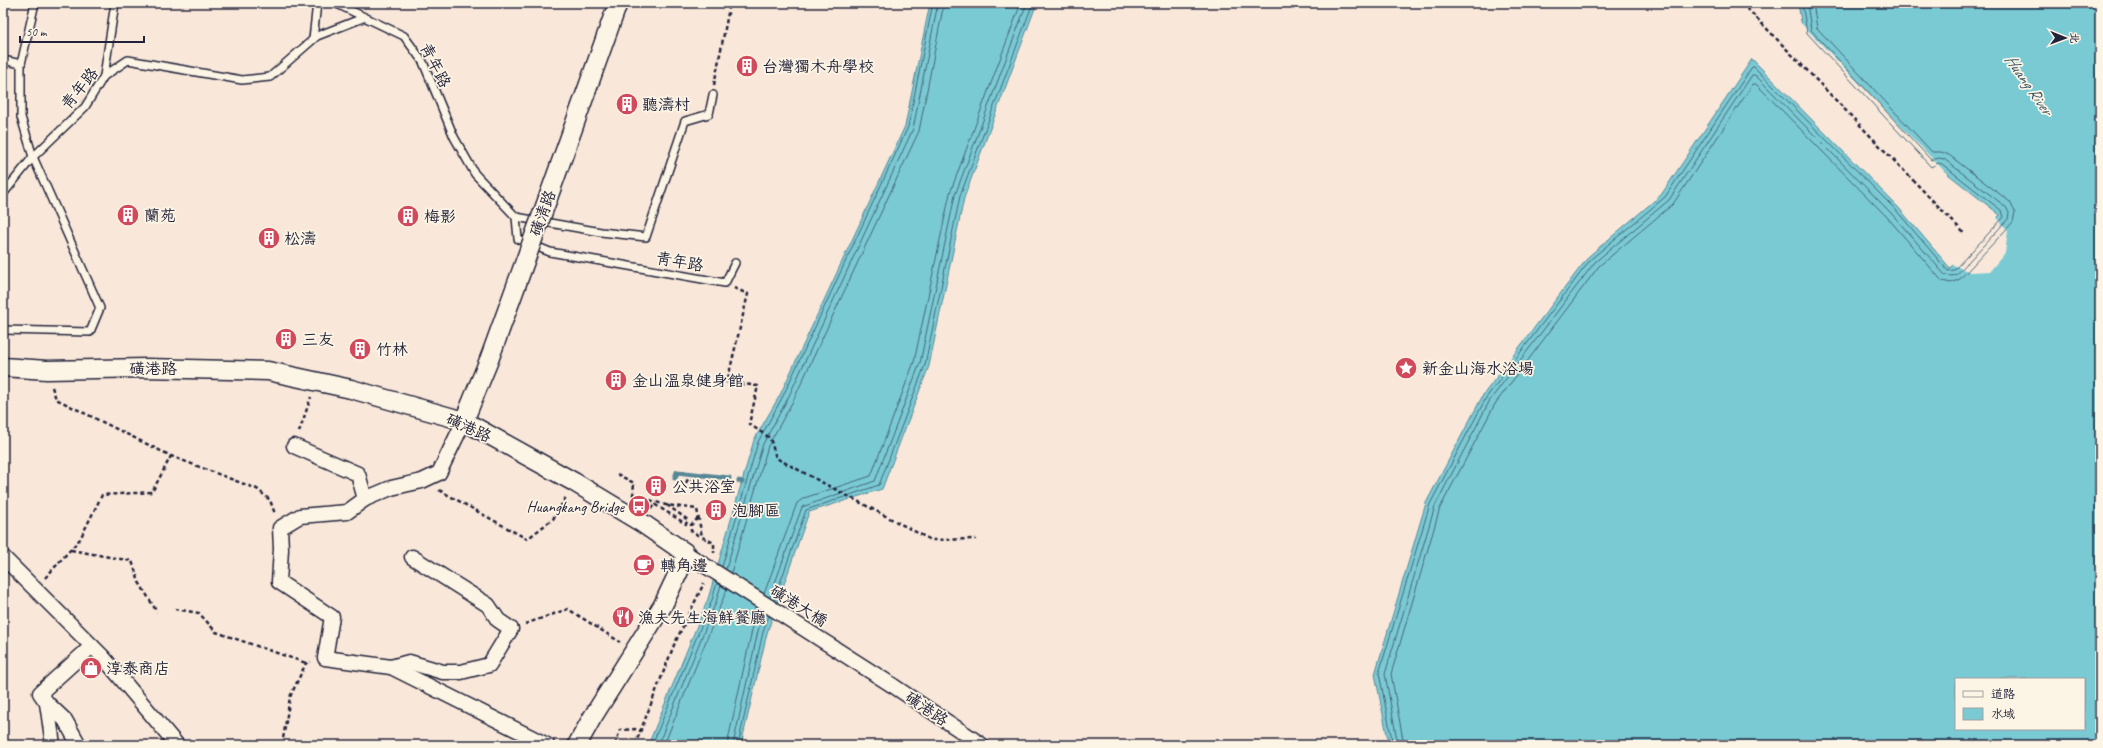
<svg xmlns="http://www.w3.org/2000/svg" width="2103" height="748" viewBox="0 0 2103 748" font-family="Caveat,'LXGW WenKai TC',sans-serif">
<rect width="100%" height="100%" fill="#f9e8da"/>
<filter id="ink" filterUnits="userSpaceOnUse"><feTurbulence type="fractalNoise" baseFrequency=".025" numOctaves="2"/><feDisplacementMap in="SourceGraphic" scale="8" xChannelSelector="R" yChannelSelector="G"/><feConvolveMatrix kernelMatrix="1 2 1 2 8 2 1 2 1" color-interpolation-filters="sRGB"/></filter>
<g filter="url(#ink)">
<g fill="#7acad4" stroke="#578797" fill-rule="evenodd">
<polygon points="930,3 1037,3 964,198 929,366 882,489 809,512 767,633 741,745 648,745 708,599 754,440 780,395 905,126"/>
<path d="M 1798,3 L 2100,3 L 2100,745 L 1389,745 L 1375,674 L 1426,503 L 1483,395 L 1589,256 L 1661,195 L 1752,59 L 1898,207 L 1950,268 L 2000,215 L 1939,167 L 1803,34 ZM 1956,679 L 2084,679 L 2084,729 L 1956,729 Z"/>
</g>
<g fill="#f9e8da">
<polygon points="1798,20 1955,182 1939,169 1933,175 1931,175 1801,36"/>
<polygon points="1996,216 2008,231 2005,253 1990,271 1970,272 1951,264"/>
</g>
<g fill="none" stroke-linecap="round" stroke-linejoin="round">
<g stroke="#456578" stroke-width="1">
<polyline points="722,567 758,442 783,396 908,127 933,3"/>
<polyline points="726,569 763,444 788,398 913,129 938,3"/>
<polyline points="731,573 768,446 793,401 919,131 944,3"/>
<polyline points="764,594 797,503 804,498 871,476 914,362 950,193 1021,3"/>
<polyline points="770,597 802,507 875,481 920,363 955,195 1027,3"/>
<polyline points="774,600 806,510 879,485 925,365 960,196 1033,3"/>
<polyline points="652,745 712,600 717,583"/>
<polyline points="658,745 716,602 721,585"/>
<polyline points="664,745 727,589"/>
<polyline points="727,745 752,630 759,610"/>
<polyline points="733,745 758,631 764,613"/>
<polyline points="738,745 763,632 769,616"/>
<polyline points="1393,745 1379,673 1430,504 1486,398 1591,259 1665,197 1752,67 1754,67 1895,209 1948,271 1954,270 2004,217 2002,211 1942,164 1938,163 1931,167 1807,33 1802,3"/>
<polyline points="1398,745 1385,674 1435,506 1490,400 1595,262 1669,200 1752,75 1755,75 1891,213 1945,275 1952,276 1957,274 2008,219 2009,213 2006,207 1944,159 1939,158 1931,160 1811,30 1807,3"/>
<polyline points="1404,745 1391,674 1440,508 1495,404 1599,266 1673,204 1753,84 1756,84 1887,217 1942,281 1951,283 1960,279 2013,222 2015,212 2010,202 1949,155 1941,152 1932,152 1817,28 1813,3"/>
</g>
<g stroke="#578797" stroke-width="5">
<polyline points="675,478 677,472 729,478"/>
<polyline points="739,481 742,482"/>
</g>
<g stroke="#22223b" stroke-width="10">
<g id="service">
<polyline points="335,3 404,36 423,62 454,137 475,174 516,217 518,239 550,252 725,283 735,263"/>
<polyline points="313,39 317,3"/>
<polyline points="3,60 21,64"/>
<polyline points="104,76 115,3"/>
<polyline points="3,194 33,157 85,107 104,76 128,60 242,80 270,77 317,36 363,18"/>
<polyline points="516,217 601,232 646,237 685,121 709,114 713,95"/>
<polyline points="3,330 90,332 100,308 33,157 21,117 21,64 35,3"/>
</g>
</g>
<g stroke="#22223b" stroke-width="17">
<g id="minor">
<polyline points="464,421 439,473 422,481 391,488 365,499 347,512 300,516 280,528 281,549 279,582 332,617 325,658 391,667 547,745"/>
<polyline points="294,446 358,474 365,499"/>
<polyline points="3,557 103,657 177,745"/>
<polyline points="391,667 409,662 443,672 461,672 489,665 511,629 498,620 488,605 412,557"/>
<polyline points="892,685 982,745"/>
<polyline points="47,703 65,720 79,745"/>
<polyline points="53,745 47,703 40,693 92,646"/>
</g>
</g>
<g stroke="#22223b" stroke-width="21">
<g id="tertiary">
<polyline points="548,198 618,3"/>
<polyline points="3,367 47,370 146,368 268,371 351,389 464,421 574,482 642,523 687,554 663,605 592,718 577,745"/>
<polyline points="464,421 489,360"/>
</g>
</g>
<g stroke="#22223b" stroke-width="2.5" stroke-dasharray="4 3" stroke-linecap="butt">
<polyline points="1742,3 1964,233"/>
<polyline points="714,85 730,3"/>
<polyline points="734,288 748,294 727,382 758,386 749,424 770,438 776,458 931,540 976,539"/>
<polyline points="52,387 56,399 171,456 257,489 270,500 275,514"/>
<polyline points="299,432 311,397"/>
<polyline points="617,474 634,483 633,495 666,505 697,509 702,537 714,543 714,553"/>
<polyline points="686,483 688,479 692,481"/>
<polyline points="439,490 527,539 553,519 566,497"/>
<polyline points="651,509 654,504 686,524 688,520 667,505"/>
<polyline points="698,518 691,525 691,531 701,537"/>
<polyline points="71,550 132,561 139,582 157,612"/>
<polyline points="45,578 80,539 102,495 152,492 171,456"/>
<polyline points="175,609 199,613 216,632 306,663"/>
<polyline points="525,624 568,609 620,642"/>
<polyline points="282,745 290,697 306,663 311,662"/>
<polyline points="615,745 620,730 635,729 641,731"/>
<polyline points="635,745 674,645 704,583"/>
</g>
<use href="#service" stroke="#fcf5e5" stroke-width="7"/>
<use href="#minor" stroke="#fcf5e5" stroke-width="14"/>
<use href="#tertiary" stroke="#fcf5e5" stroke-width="18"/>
<g stroke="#22223b" stroke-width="17" stroke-linecap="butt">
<polyline id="minor-bridge" points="687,554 892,685"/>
</g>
<g stroke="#22223b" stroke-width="21" stroke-linecap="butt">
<polyline id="tertiary-bridge" points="489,360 548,198"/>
</g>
<use href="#minor-bridge" stroke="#fcf5e5" stroke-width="14"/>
<use href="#tertiary-bridge" stroke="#fcf5e5" stroke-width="18"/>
</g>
</g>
<defs>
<g id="building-disc" transform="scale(1.15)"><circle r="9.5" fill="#d1495b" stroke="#fcf5e5"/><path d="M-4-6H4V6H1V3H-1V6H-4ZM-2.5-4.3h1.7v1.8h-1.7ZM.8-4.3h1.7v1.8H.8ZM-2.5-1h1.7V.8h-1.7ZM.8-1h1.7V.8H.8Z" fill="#fff"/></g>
<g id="sight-disc" transform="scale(1.15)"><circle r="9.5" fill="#d1495b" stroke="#fcf5e5"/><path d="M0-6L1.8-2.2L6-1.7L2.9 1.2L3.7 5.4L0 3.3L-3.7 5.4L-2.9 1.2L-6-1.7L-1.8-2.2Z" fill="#fff"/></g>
<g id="bus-disc" transform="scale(1.15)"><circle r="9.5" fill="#d1495b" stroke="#fcf5e5"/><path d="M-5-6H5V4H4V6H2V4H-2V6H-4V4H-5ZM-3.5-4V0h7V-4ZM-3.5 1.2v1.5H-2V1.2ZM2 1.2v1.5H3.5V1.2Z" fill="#fff"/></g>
<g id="cafe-disc" transform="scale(1.15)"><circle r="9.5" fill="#d1495b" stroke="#fcf5e5"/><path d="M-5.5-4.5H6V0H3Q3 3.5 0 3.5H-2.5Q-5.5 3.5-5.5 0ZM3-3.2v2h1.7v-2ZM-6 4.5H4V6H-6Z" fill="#fff"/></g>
<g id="restaurant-disc" transform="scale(1.15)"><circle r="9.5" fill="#d1495b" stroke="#fcf5e5"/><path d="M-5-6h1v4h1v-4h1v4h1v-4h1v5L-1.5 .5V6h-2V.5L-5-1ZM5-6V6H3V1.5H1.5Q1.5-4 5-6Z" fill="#fff"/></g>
<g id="shop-disc" transform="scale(1.15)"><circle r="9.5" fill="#d1495b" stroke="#fcf5e5"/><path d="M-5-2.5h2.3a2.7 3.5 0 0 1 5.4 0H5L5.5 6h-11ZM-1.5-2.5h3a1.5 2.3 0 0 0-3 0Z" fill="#fff"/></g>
</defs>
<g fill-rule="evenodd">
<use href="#building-disc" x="747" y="66"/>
<use href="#building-disc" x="627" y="104"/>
<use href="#building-disc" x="128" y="215"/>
<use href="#building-disc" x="408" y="216"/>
<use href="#building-disc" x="269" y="238"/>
<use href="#building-disc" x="286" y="339"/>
<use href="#building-disc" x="360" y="349"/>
<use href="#sight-disc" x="1406" y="368"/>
<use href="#building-disc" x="616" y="380"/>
<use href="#building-disc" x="656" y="486"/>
<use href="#bus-disc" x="639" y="506"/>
<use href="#building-disc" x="716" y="510"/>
<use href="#cafe-disc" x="644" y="565"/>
<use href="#restaurant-disc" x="623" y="617"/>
<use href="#shop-disc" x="91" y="668"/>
</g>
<g text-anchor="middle" stroke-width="3.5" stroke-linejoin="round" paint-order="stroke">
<g font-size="16" fill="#22223b" stroke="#fcf5e5">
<text transform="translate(436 65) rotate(63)" y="6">青年路</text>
<text transform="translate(79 88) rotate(-51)" y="6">青年路</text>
<text transform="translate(542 213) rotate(-70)" y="6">磺清路</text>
<text transform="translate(680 261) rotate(10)" y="6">青年路</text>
<text x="153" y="374">磺港路</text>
<text transform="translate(469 427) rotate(24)" y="6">磺港路</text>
<text transform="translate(799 605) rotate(32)" y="6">磺港大橋</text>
<text transform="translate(927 708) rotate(34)" y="6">磺港路</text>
</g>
<g font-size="16" fill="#22223b" stroke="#fcf5e5" text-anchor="start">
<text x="762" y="72">台灣獨木舟學校</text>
<text x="642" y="110">聽濤村</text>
<text x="144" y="221">蘭苑</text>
<text x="424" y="222">梅影</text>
<text x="284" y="244">松濤</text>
<text x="302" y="345">三友</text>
<text x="376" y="355">竹林</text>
<text x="1422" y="374">新金山海水浴場</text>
<text x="632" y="386">金山溫泉健身館</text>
<text x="672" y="492">公共浴室</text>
<text x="624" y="512" text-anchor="end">Huangkang Bridge</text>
<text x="732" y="516">泡腳區</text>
<text x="660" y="571">轉角邊</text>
<text x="638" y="623">漁夫先生海鮮餐廳</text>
<text x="106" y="674">淳泰商店</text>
</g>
<g font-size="17" font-style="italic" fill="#3c5469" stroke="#fcf5e5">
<text transform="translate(2029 84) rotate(55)" y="6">Huang River</text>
</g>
</g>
<rect width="2103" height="748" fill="none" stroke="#fcf5e5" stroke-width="16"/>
<rect x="8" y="8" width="2087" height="732" fill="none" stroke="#22223b" stroke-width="1.5" filter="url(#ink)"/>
<rect x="1955" y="678" width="130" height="52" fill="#fcf5e5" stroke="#a5a1a1"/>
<rect x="1963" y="691" width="20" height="6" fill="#fcf5e5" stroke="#a5a1a1"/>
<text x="1991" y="698" font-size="12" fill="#22223b">道路</text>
<rect x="1963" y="708" width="20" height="12" fill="#7acad4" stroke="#a5a1a1"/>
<text x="1991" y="718" font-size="12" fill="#22223b">水域</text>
<g transform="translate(2065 38) rotate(91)" stroke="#fcf5e5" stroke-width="3" paint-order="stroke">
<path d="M0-3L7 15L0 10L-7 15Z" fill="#22223b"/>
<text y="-6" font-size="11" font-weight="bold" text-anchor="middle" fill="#22223b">北</text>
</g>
<path d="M20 36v6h124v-6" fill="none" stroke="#22223b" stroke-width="2"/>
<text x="26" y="36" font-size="12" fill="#22223b" stroke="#fcf5e5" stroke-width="3" paint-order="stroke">50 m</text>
</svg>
